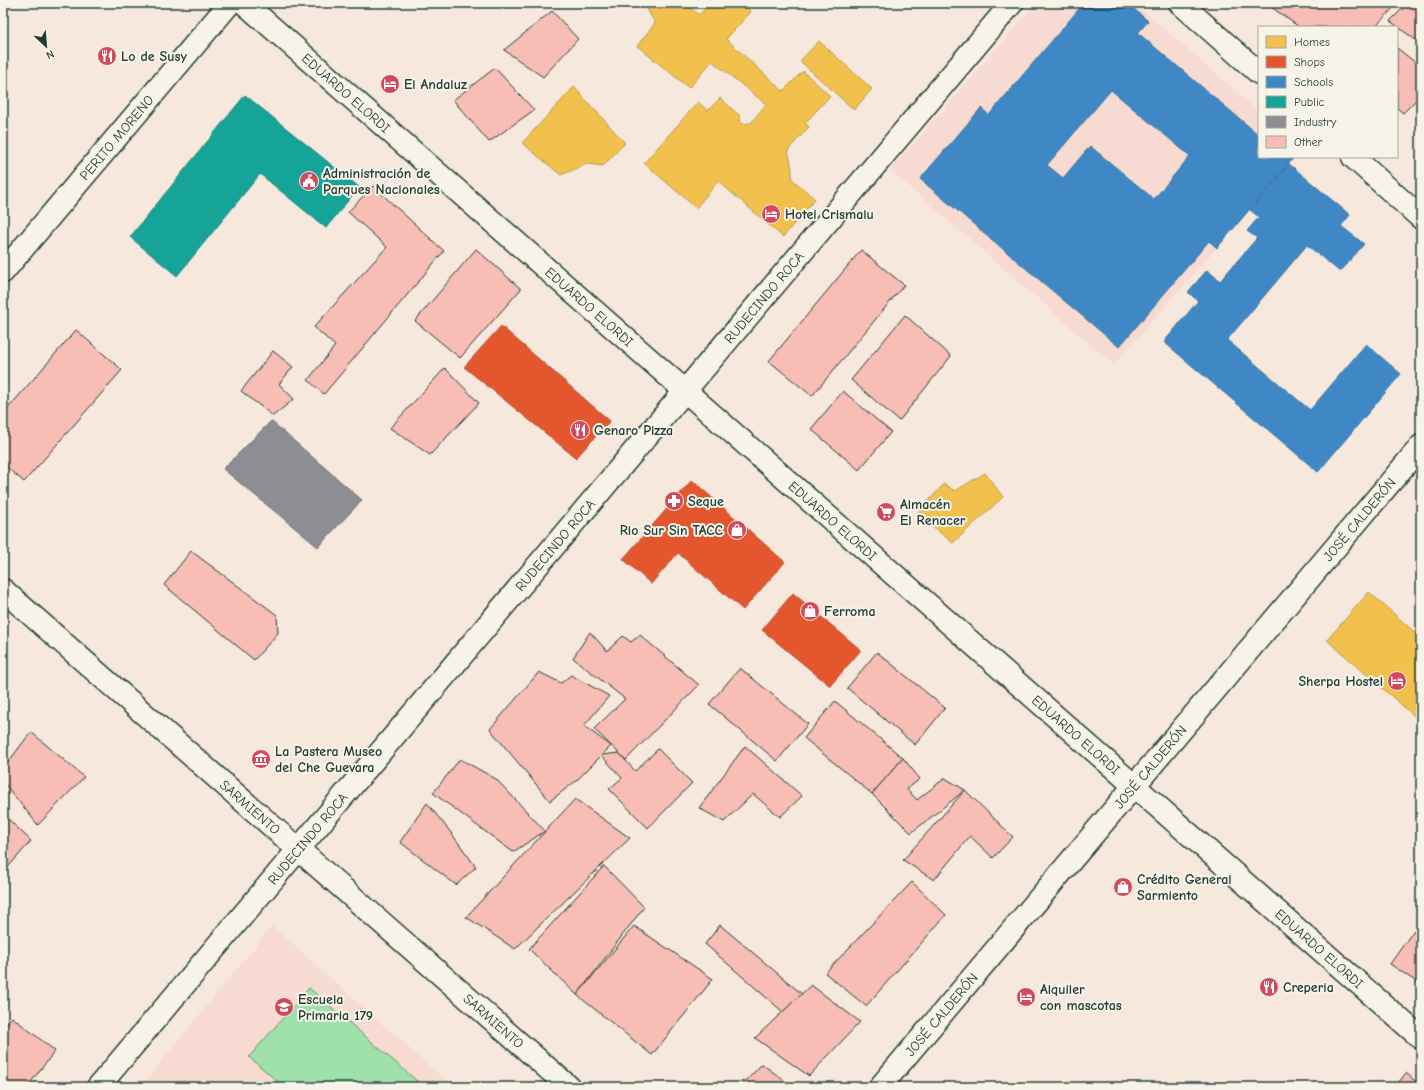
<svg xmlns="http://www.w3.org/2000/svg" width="1424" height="1090" viewBox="0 0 1424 1090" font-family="'Comic Neue',sans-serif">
<rect width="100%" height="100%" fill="#f7e8de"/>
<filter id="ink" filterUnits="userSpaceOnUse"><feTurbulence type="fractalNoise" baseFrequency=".025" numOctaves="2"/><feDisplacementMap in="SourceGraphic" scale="8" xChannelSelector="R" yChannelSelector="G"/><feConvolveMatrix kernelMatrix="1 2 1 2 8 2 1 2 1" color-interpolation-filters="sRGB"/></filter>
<g filter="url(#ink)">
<g fill="#f7dbd2">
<polygon points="1037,3 1135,3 1259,111 1259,157 1296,157 1114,365 890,170"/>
<polygon points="272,926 453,1087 140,1087"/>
</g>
<polygon fill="#a0e1ab" stroke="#608f70" points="309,988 424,1087 284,1087 249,1057"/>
<g fill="#f2c14e" stroke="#b39946">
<polygon points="651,3 685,3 699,15 710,3 742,3 751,12 726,39 783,91 803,71 830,96 805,123 809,127 788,150 792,169 792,179 815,199 783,237 718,181 696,208 644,163 698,102 708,111 720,98 740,116 741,124 751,123 766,104 712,61 689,88 637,46 655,23 646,7"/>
<polygon points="819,41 872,89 854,110 800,61"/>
<polygon points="574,87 625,143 603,166 587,164 561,175 522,143"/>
<polygon points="985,473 1003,497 953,543 917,514 944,484 955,491"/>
<polygon points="1369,592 1421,638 1421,722 1327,640"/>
</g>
<g fill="#e4572e" stroke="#a94f30">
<polygon points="501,326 610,421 576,458 464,367"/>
<polygon points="692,480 785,562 743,610 678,553 651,584 623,559"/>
<polygon points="793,593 861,650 830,686 762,630"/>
</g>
<g fill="#3f88c5" stroke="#35729a" fill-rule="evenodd">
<path d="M 1084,3 L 1109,4 L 1127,3 L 1148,21 L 1138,33 L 1259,135 L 1259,157 L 1294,157 L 1217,248 L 1209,241 L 1119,347 L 920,179 L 981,108 L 989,115 ZM 1111,90 L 1190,156 L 1154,199 L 1090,146 L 1063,178 L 1047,165 Z"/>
<polygon points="1289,164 1350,215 1341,226 1364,244 1340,272 1307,245 1227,340 1310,410 1366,344 1401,374 1318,472 1164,342 1198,301 1188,292 1207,270 1220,281 1257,238 1247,231 1259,217 1250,210"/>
</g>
<polygon fill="#17a398" stroke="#19847a" points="245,95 359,187 326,228 260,174 177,276 130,237"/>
<polygon fill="#8d8d92" stroke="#6c7576" points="271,421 362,500 318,547 223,469"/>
<g fill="#f8bdb5" stroke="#1f3d34">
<polygon points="1268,3 1398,3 1375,27 1299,27 1267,4"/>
<polygon points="1408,3 1421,3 1421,44 1390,21"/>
<polygon points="552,11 578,39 543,77 504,50"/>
<polygon points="1397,48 1421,67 1421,95 1403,113 1397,108"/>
<polygon points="495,68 534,110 489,142 453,100"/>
<polygon points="373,186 444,251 324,394 308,380 335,346 314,327 387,247 348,212"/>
<polygon points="476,249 521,289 460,358 415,321"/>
<polygon points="861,250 904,285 812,396 769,361"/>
<polygon points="905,315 951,356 899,421 851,380"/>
<polygon points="76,330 122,370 24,482 3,464 3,414"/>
<polygon points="273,351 293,367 279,384 294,399 273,416 241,391"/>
<polygon points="445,368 479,403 430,455 390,428"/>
<polygon points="843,391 891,432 859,470 811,429"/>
<polygon points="191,551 277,615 278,633 254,660 164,585"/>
<polygon points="590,632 607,651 623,636 631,642 640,635 699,685 626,760 594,729 625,699 573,658"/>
<polygon points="877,652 945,708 915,745 847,688"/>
<polygon points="740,668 808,724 777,761 709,704"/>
<polygon points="539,672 561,683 571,675 609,696 584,726 611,746 576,781 550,801 490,729"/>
<polygon points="835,701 903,758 872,794 804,738"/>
<polygon points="31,732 84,777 38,825 3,782 3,769"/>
<polygon points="745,746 802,796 780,817 753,794 724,822 699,808"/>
<polygon points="658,749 692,783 648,828 609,789 622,778 601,755 619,753 635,771"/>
<polygon points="903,758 920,779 907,789 917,800 945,778 965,790 911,833 872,794"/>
<polygon points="460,759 496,779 545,831 513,852 433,793"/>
<polygon points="965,790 1013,837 993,858 970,836 934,880 903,860"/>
<polygon points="575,799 630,838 515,949 466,917"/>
<polygon points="427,803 452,834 476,867 456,885 400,842"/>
<polygon points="3,814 31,841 3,873"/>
<polygon points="604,866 644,907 577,995 529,949"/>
<polygon points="912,882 946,915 866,1006 825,973"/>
<polygon points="720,925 802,994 783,1012 705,944"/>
<polygon points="634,926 713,979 652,1055 577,995"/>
<polygon points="1414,930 1421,935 1421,985 1390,964"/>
<polygon points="811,985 860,1022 809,1076 755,1038"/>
<polygon points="12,1017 55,1051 27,1087 3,1087 3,1028"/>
<polygon points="762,1064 793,1087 740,1087"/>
<polygon points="1406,1073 1421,1086 1421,1087 1395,1087"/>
</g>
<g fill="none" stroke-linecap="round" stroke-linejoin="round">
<g stroke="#1f3d34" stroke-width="25">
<g id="minor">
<polyline points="1180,3 1259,73"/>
<polyline points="1353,157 1421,218"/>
<path id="s1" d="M 3,272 L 230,3"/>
<path id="s2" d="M 3,590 L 569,1087"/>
<path id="s3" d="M 98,1087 L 1012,3"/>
<path id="s4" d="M 880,1087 L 1421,446"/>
</g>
</g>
<g stroke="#1f3d34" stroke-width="25">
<g id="secondary">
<path id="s5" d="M 244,3 L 1421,1038"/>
</g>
</g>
<use href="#minor" stroke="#f7f3e8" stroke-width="22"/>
<use href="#secondary" stroke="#f7f3e8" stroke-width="22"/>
</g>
</g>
<defs>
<g id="restaurant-disc" transform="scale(1)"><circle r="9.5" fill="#d1495b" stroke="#f7f3e8"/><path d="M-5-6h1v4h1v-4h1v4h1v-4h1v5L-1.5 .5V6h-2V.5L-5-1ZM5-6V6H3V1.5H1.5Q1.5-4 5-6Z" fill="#fff"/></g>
<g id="hotel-disc" transform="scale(1)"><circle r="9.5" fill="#d1495b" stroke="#f7f3e8"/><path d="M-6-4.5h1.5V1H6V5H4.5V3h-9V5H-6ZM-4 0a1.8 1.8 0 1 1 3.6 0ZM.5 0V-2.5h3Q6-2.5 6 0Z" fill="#fff"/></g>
<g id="civic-disc" transform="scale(1)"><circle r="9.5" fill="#d1495b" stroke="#f7f3e8"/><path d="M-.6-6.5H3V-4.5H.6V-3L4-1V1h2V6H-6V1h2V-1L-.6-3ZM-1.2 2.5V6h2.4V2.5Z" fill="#fff"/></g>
<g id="pharmacy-disc" transform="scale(1)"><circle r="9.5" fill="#d1495b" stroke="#f7f3e8"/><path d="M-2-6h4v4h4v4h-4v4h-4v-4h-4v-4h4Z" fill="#fff"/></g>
<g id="supermarket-disc" transform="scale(1)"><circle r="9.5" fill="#d1495b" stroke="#f7f3e8"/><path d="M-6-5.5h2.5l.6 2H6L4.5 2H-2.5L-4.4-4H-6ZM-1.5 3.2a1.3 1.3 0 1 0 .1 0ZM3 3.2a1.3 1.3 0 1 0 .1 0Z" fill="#fff"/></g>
<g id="shop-disc" transform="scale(1)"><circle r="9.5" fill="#d1495b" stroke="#f7f3e8"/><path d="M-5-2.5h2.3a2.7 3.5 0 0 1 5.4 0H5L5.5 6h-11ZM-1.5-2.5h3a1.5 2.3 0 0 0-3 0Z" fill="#fff"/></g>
<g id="museum-disc" transform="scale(1)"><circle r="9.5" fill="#d1495b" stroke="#f7f3e8"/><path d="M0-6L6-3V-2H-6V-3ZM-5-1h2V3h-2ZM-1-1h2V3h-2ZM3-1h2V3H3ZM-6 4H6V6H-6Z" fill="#fff"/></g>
<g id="school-disc" transform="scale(1)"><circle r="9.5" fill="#d1495b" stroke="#f7f3e8"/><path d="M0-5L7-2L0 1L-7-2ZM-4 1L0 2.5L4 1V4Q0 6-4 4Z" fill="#fff"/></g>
</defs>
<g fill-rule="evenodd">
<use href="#restaurant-disc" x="107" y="56"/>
<use href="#hotel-disc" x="390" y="84"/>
<use href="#civic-disc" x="309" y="181"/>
<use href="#hotel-disc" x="771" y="214"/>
<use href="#restaurant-disc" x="580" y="430"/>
<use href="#pharmacy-disc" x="674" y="501"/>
<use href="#supermarket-disc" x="886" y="512"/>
<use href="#shop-disc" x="737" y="530"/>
<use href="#shop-disc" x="810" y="611"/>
<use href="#hotel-disc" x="1397" y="681"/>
<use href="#museum-disc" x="261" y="759"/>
<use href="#shop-disc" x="1123" y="887"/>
<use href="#restaurant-disc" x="1269" y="987"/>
<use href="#hotel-disc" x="1026" y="997"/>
<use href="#school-disc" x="284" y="1007"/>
</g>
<g text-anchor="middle" stroke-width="4" stroke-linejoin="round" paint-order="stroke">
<g font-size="14" font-weight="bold" fill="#1f3d34" stroke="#f7f3e8" text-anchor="start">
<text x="121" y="61">Lo de Susy</text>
<text x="404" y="89">El Andaluz</text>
<text x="323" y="178">Administración de<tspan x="323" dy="16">Parques Nacionales</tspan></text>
<text x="785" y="219">Hotel Crismalu</text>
<text x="594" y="435">Genaro Pizza</text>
<text x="688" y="506">Seque</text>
<text x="900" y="509">Almacén<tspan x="900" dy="16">El Renacer</tspan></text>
<text x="723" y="535" text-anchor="end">Rio Sur Sin TACC</text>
<text x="824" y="616">Ferroma</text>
<text x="1383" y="686" text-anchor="end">Sherpa Hostel</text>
<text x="275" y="756">La Pastera Museo<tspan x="275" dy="16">del Che Guevara</tspan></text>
<text x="1137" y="884">Crédito General<tspan x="1137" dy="16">Sarmiento</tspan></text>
<text x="1283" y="992">Creperia</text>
<text x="1040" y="994">Alquiler<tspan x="1040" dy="16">con mascotas</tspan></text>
<text x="298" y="1004">Escuela<tspan x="298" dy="16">Primaria 179</tspan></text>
</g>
<g font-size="14" fill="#1f3d34" stroke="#f7f3e8">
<text dy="5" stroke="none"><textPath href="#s5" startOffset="136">EDUARDO ELORDI</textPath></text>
<text dy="5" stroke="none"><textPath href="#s1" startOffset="176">PERITO MORENO</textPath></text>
<text dy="5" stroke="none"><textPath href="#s3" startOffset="1033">RUDECINDO ROCA</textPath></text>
<text dy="5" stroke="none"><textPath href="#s5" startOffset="460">EDUARDO ELORDI</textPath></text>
<text dy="5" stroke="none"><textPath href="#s4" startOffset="743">JOSÉ CALDERÓN</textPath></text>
<text dy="5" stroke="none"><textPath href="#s5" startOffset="784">EDUARDO ELORDI</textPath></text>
<text dy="5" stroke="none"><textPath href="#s3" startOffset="709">RUDECINDO ROCA</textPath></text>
<text dy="5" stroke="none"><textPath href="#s5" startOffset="1108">EDUARDO ELORDI</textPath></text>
<text dy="5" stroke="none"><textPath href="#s4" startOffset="419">JOSÉ CALDERÓN</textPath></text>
<text dy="5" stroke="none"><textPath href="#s2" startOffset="329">SARMIENTO</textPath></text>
<text dy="5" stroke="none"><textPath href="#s3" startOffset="325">RUDECINDO ROCA</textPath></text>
<text dy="5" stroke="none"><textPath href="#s5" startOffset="1432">EDUARDO ELORDI</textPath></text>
<text dy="5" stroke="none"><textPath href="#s4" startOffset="95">JOSÉ CALDERÓN</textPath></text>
<text dy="5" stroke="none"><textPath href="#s2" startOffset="653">SARMIENTO</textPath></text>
</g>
</g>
<rect width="1424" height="1090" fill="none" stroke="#f7f3e8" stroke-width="16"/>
<rect x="8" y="8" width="1408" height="1074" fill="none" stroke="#1f3d34" stroke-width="1.5" filter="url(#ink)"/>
<rect x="1258" y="26" width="140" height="132" fill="#f7f3e8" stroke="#a1aaa0"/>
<rect x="1266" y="36" width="20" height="12" fill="#f2c14e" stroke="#a1aaa0"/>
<text x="1294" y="46" font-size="12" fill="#1f3d34">Homes</text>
<rect x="1266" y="56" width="20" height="12" fill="#e4572e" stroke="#a1aaa0"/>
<text x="1294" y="66" font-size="12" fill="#1f3d34">Shops</text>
<rect x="1266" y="76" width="20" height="12" fill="#3f88c5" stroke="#a1aaa0"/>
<text x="1294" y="86" font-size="12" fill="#1f3d34">Schools</text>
<rect x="1266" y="96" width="20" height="12" fill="#17a398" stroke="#a1aaa0"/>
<text x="1294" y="106" font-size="12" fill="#1f3d34">Public</text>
<rect x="1266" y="116" width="20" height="12" fill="#8d8d92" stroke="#a1aaa0"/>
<text x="1294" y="126" font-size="12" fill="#1f3d34">Industry</text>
<rect x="1266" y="136" width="20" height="12" fill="#f8bdb5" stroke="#a1aaa0"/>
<text x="1294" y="146" font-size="12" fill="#1f3d34">Other</text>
<g transform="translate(46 46) rotate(154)" stroke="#f7f3e8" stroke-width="3" paint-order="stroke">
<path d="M0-3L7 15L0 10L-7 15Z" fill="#1f3d34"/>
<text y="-6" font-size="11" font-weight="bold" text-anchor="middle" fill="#1f3d34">N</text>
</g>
</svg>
